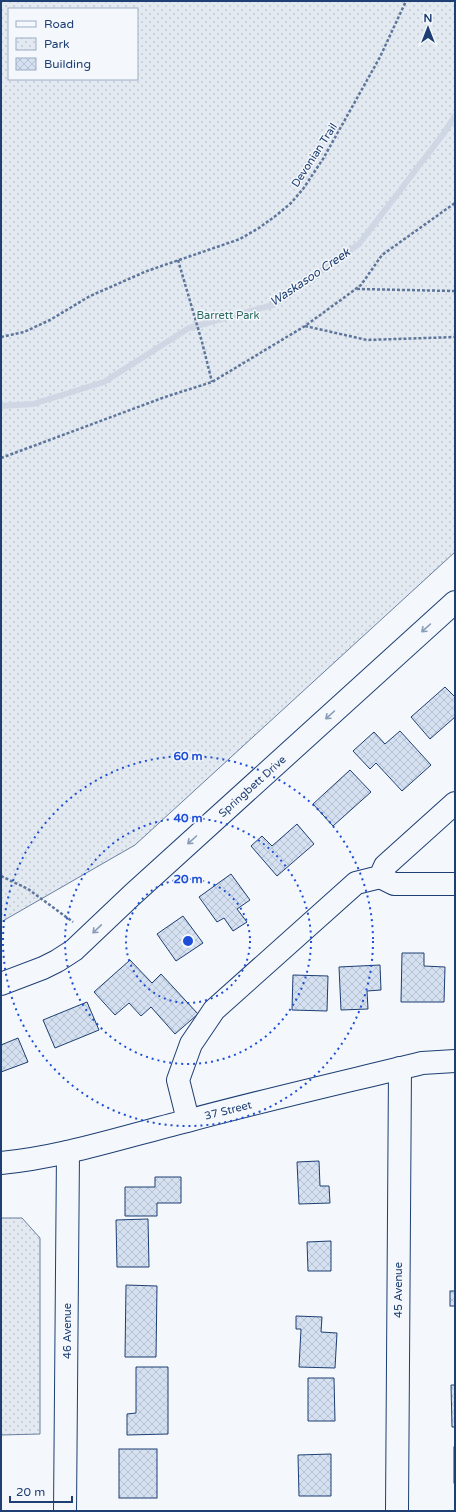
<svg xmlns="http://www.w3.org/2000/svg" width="456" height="1512" viewBox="0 0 456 1512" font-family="'Varela Round',sans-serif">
<defs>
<pattern id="park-dots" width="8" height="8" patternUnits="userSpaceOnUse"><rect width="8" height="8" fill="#e3e9f0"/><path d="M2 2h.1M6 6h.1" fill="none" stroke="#c2c9d1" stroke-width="1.8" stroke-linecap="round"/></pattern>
<pattern id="building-cross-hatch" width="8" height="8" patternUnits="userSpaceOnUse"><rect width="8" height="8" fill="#d5e0f0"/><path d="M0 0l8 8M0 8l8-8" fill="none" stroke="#b6c1d1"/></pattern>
</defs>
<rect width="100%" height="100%" fill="#f4f7fb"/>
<g fill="url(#park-dots)" stroke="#687fa3" fill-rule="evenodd">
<path d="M 1,1 L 455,1 L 455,552 L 135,845 L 1,922 ZM 9,9 L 137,9 L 137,79 L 9,79 Z"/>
<polygon points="1,1218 22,1218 40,1238 40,1434 1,1435"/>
</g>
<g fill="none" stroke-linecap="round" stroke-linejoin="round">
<polyline stroke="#cfd7e4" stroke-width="6" points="1,406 33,404 104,382 189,328 273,305 359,244 444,133 455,116"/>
</g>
<g fill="url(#building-cross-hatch)" stroke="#1d3f73">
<polygon points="445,687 455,697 455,717 430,739 411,717"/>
<polygon points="400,731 431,765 402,791 376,763 370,769 353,751 374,732 385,744"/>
<polygon points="350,770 371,792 333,826 313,804"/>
<polygon points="297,824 314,844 277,876 251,846 262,836 272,846"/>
<polygon points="231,874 250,900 237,909 247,922 233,931 224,918 217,922 199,897"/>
<polygon points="183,916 203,943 176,961 157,934"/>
<polygon points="402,953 424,953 424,966 445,967 444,1002 401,1002"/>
<polygon points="130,960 152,983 161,974 198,1014 175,1034 151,1007 141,1016 129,1003 115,1015 94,992"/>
<polygon points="380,965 381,990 367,991 368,1009 341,1010 339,967"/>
<polygon points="293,975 328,976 327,1011 292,1010"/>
<polygon points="87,1002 99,1030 55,1048 43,1020"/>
<polygon points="18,1038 28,1062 1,1072 1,1045"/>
<polygon points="319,1161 320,1186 329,1186 330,1203 299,1204 297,1162"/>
<polygon points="155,1177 181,1177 181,1203 157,1203 157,1216 125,1216 125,1187 155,1187"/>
<polygon points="148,1219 149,1267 117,1267 116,1220"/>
<polygon points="331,1241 331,1271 308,1271 307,1242"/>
<polygon points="126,1285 157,1286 156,1357 125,1357"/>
<rect x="450" y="1291" width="5" height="15"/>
<polygon points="296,1316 322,1317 321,1332 337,1333 335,1368 299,1367 301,1329 296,1329"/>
<polygon points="136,1367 168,1367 168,1434 127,1435 127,1414 136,1413"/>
<polygon points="308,1378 334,1378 335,1421 308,1421"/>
<polygon points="451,1385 455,1385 455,1427 452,1427"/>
<rect x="454" y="1447" width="1" height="36"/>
<rect x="119" y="1449" width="38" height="49"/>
<polygon points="331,1454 331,1496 299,1496 298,1455"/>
</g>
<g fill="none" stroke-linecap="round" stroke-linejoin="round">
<g stroke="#1d3f73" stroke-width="24">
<g id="minor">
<polyline points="380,877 394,884 455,884"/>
<polyline points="1,984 43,968 57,961 74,950 132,895 455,602"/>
<polyline points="188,1120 178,1080 191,1044 214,1010 356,883 380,877 385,866 455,803"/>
<path d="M 1,1163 C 64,1157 126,1136 187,1121 C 265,1100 344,1082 422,1063 L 455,1061"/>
<polyline points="65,1511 68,1152"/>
<polyline points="397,1511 400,1068"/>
</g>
</g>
<g stroke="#5e769c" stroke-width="2.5" stroke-dasharray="3 2" stroke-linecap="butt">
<polyline points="178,260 202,342 212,382"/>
<polyline points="357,289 455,291"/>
<polyline points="305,326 367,340 455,337"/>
<polyline points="1,337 24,332 50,320 90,296 147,271 240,239 259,228 278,214 291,203 303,189 323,159 380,57 406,1"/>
<polyline points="1,458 165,397 212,382 305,326 353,291 361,285 382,255 455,203"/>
<polyline points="1,876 28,889 73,922"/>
</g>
<use href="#minor" stroke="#f4f7fb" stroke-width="22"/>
</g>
<defs><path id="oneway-shaft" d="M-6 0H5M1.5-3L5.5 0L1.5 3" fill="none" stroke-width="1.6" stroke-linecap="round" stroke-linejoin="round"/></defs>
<g stroke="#889bb7">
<use href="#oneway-shaft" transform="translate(426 628) rotate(138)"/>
<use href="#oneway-shaft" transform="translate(330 715) rotate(138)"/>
<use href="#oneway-shaft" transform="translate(192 840) rotate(138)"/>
<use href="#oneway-shaft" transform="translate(97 929) rotate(136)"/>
</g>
<g fill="none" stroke="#1d4ed8" stroke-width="2" stroke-dasharray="2 4">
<circle cx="188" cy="941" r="62"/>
<circle cx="188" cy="941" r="123"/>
<circle cx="188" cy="941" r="185"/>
</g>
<g text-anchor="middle" stroke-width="3" stroke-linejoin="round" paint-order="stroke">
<g font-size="11" fill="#1d3f73" stroke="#f4f7fb">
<text transform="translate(314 155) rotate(-57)" y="4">Devonian Trail</text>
<text transform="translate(252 786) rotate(-42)" y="4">Springbett Drive</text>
<text transform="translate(228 1110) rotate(-14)" y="4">37 Street</text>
<text transform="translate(398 1290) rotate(-90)" y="4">45 Avenue</text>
<text transform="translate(67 1331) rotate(-90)" y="4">46 Avenue</text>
</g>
<g font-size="11" fill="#2c6c60" stroke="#f4f7fb">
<text x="228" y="319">Barrett Park</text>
</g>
<g font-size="12" font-style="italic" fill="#1d3f73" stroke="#f4f7fb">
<text transform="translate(310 277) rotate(-34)" y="4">Waskasoo Creek</text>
</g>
</g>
<circle cx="188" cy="941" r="6" fill="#1d4ed8" stroke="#f4f7fb" stroke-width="2"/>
<g font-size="12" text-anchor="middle" font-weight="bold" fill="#1d4ed8" stroke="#f4f7fb" stroke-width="3" stroke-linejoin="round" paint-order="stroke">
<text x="188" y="760">60 m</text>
<text x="188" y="822">40 m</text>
<text x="188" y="883">20 m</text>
</g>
<rect width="456" height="1512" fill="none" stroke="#1d3f73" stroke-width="4"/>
<rect x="8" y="8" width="130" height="72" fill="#f4f7fb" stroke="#9eadc5"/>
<rect x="16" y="21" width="20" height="6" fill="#f4f7fb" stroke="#9eadc5"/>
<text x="44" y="28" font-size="12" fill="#1d3f73">Road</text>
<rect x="16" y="38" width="20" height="12" fill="url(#park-dots)" stroke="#9eadc5"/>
<text x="44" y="48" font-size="12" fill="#1d3f73">Park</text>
<rect x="16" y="58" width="20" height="12" fill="url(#building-cross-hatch)" stroke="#9eadc5"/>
<text x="44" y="68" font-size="12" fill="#1d3f73">Building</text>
<g transform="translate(428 28)" stroke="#f4f7fb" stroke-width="3" paint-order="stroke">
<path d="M0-3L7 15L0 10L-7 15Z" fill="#1d3f73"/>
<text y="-6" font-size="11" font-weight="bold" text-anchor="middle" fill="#1d3f73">N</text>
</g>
<path d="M10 1496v6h62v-6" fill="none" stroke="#1d3f73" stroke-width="2"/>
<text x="16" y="1496" font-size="12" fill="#1d3f73" stroke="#f4f7fb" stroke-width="3" paint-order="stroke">20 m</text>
</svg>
